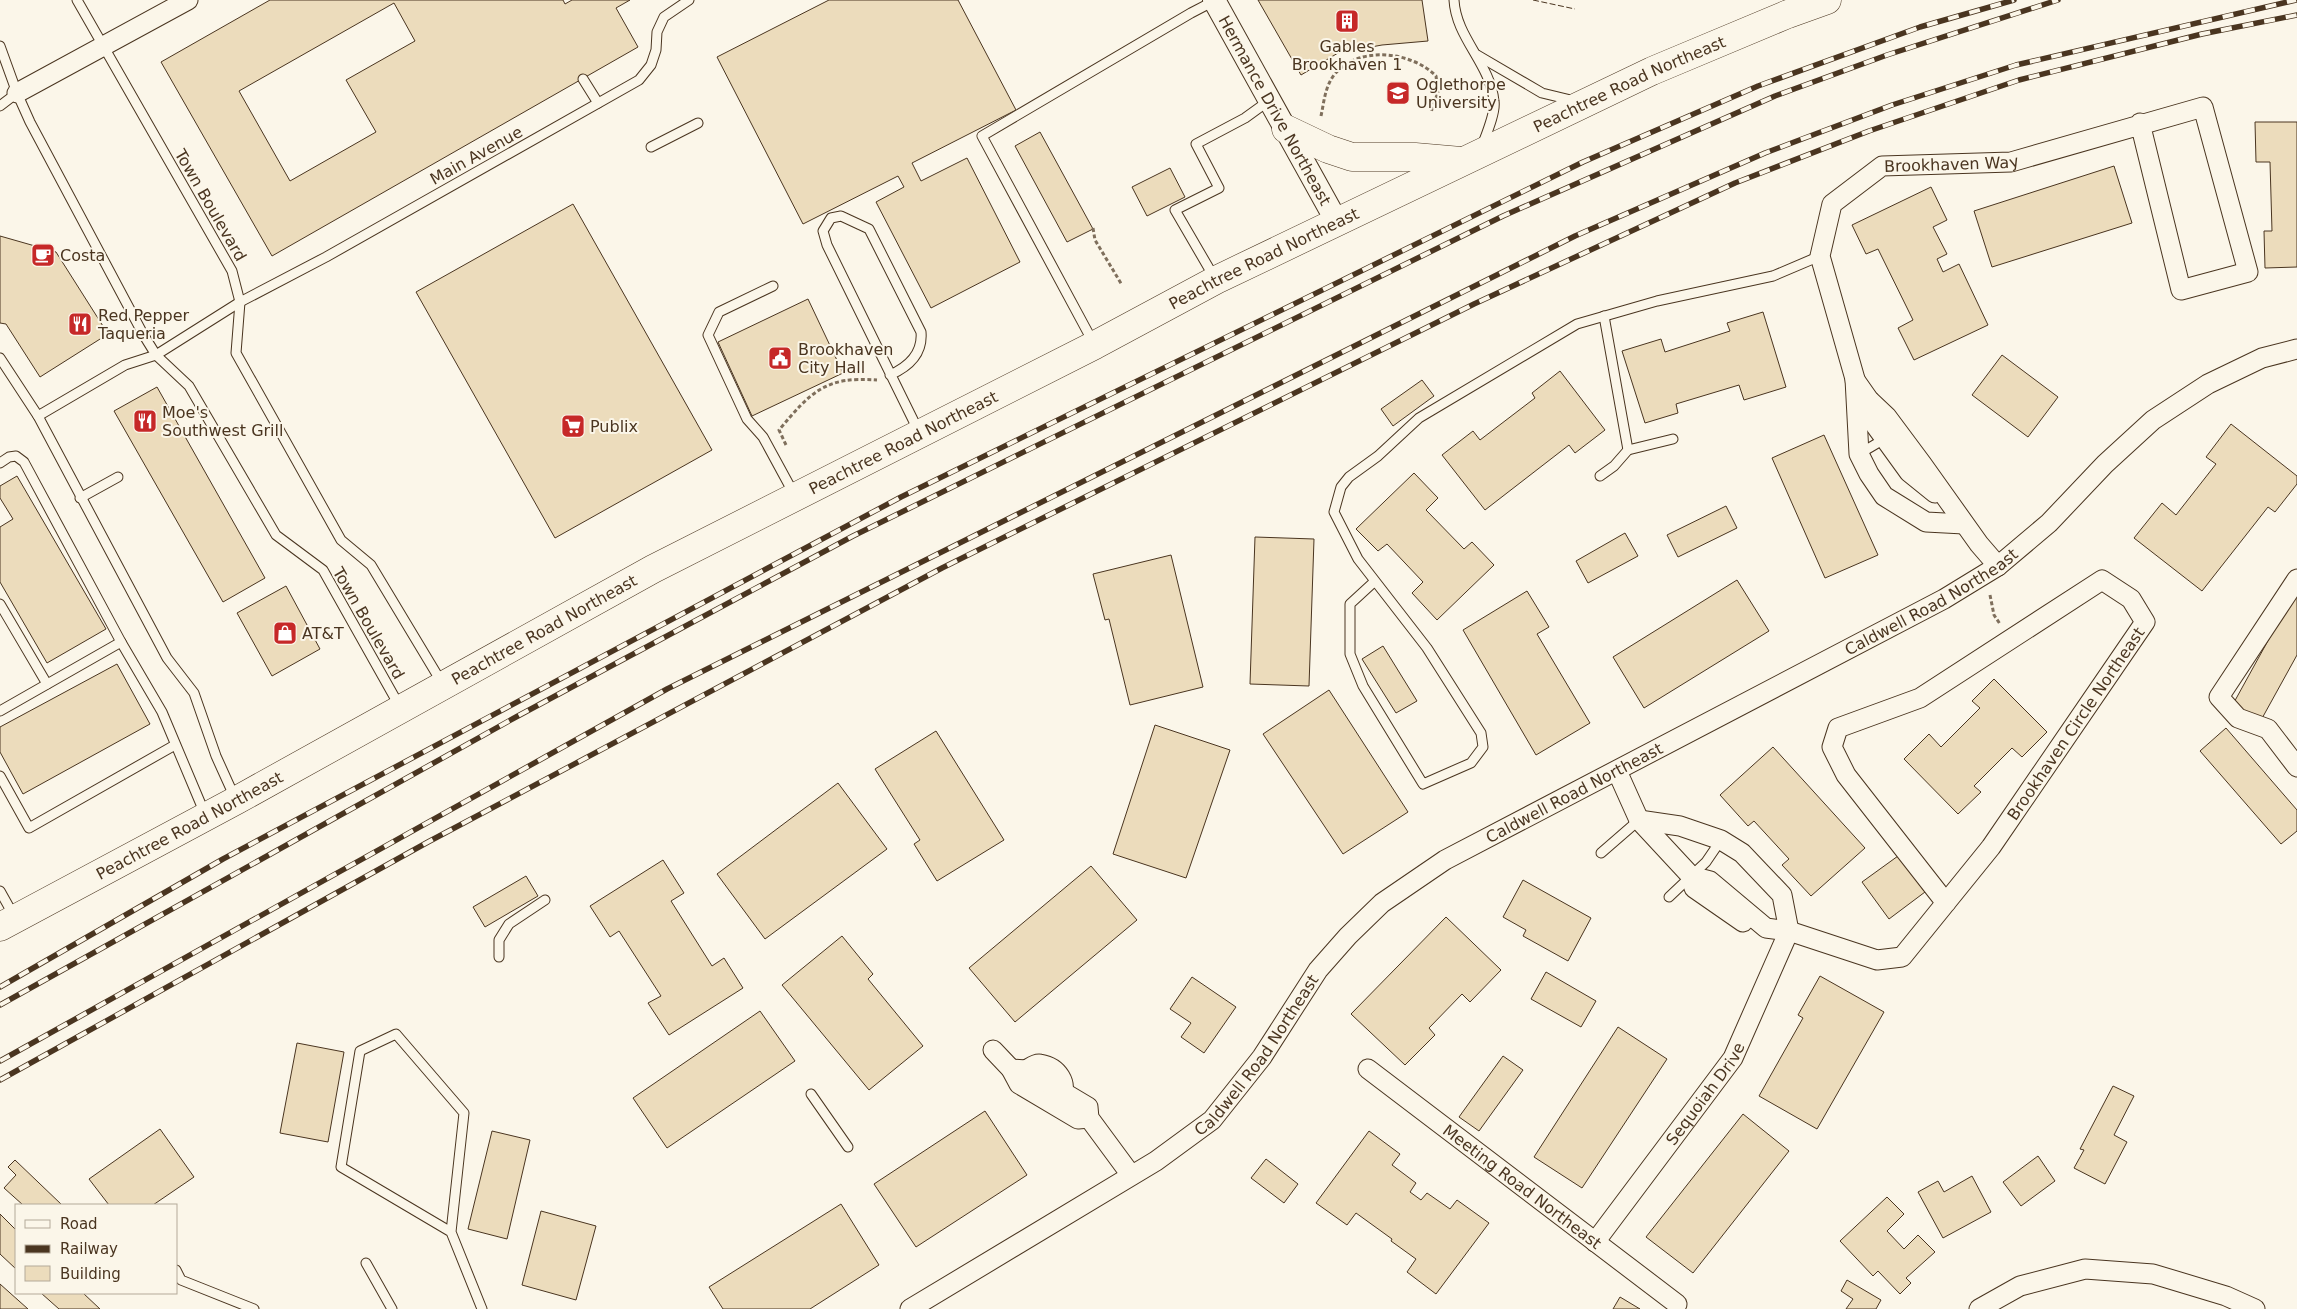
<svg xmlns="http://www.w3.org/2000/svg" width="2297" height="1309" viewBox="0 0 2297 1309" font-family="'DejaVu Sans',sans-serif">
<rect width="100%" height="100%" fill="#fbf6e9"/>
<g fill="#ecdcbc" stroke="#4a3520" fill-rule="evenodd">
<path d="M 270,0 L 563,0 L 565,4 L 572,0 L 630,0 L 616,8 L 638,47 L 272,256 L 161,62 ZM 394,3 L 415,41 L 346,80 L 376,132 L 290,181 L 239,91 Z"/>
<polygon points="829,0 958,0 1016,110 912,163 921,181 967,158 1020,262 931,308 876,202 904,187 898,176 803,224 717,57"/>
<polygon points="1258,0 1422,0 1428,41 1382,45 1338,53 1301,75"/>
<polygon points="2255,122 2297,122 2297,267 2265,268 2264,231 2272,231 2270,162 2256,162"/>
<polygon points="1040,132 1093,229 1067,242 1015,146"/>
<polygon points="2114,166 2132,223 1992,267 1974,211"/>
<polygon points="1170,168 1185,197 1147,216 1132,187"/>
<polygon points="1931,187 1947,220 1933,227 1947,254 1937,259 1943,272 1959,264 1988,325 1914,360 1898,328 1913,320 1878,249 1866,254 1852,225"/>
<polygon points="573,204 712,450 555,538 416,292"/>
<polygon points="0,236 56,252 108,334 40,377 6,324 0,323"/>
<polygon points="808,299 843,373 752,416 718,342"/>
<polygon points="1763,312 1786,387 1744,400 1739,385 1676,404 1678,413 1645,423 1622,351 1661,339 1665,352 1730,331 1727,323"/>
<polygon points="2002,355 2058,397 2028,437 1972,395"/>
<polygon points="1560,371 1605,430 1575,453 1569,445 1485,510 1442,455 1473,431 1480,440 1535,398 1532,393"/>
<polygon points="1422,380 1434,396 1393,426 1381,409"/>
<polygon points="157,387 265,578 223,602 114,411"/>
<polygon points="2231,424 2297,476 2297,484 2275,512 2268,507 2202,591 2134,538 2162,503 2176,515 2216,464 2206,457"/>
<polygon points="1824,435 1878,555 1825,578 1772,458"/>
<polygon points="1414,473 1438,498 1426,510 1464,549 1472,542 1494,565 1437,620 1412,593 1423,582 1387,544 1378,551 1356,529"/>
<polygon points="17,476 106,629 47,663 0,582 0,527 13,519 0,498 0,486"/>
<polygon points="1726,506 1737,528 1678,557 1667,535"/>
<polygon points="1625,533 1638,556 1588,583 1576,561"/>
<polygon points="1255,537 1314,539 1309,686 1250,684"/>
<polygon points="1171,555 1203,687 1130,705 1109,619 1105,620 1093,574"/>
<polygon points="1737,580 1769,631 1644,708 1613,657"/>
<polygon points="286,586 320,649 272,676 237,613"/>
<polygon points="2297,588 2297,655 2260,722 2232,706"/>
<polygon points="1527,591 1549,627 1537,634 1590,723 1536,755 1463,630"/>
<polygon points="1383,646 1417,701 1396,713 1362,659"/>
<polygon points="117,664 150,724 23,794 0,752 0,727"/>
<polygon points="1994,679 2047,732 2022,757 2012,748 1974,786 1981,792 1958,814 1904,759 1929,734 1941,747 1980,708 1972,701"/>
<polygon points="1329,690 1408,812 1343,854 1263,734"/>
<polygon points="1155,725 1230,750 1186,878 1113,854"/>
<polygon points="2226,728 2297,810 2297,831 2281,844 2200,751"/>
<polygon points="936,731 1004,840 937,881 914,844 920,840 875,769"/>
<polygon points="1773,747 1865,848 1811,896 1782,865 1789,859 1754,821 1748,826 1720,795"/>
<polygon points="838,783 887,849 765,939 717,874"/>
<polygon points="1898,856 1925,892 1889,919 1862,882"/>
<polygon points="663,860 684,893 671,901 712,966 724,958 743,988 669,1035 648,1003 661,996 619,931 610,937 590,906"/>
<polygon points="1091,866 1137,920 1015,1022 969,968"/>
<polygon points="526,876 538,896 485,927 473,907"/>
<polygon points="1523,880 1591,918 1568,961 1523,936 1526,930 1503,917"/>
<polygon points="1446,917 1501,970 1470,1002 1462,994 1429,1028 1435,1035 1405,1065 1351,1014"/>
<polygon points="842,936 873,974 868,979 923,1046 869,1090 782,985"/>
<polygon points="1546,972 1596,1001 1581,1027 1531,999"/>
<polygon points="1820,976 1884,1012 1817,1129 1759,1096 1803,1018 1798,1015"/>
<polygon points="1192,977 1236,1007 1204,1053 1181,1037 1191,1023 1170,1009"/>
<polygon points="760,1011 795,1061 667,1148 633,1098"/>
<polygon points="1618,1027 1667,1059 1582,1188 1534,1157"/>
<polygon points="297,1043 344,1052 328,1142 280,1133"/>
<polygon points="1503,1056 1523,1070 1479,1131 1459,1117"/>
<polygon points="2113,1086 2134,1096 2114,1135 2127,1142 2105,1184 2074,1168 2084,1150 2080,1149"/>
<polygon points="985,1111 1027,1175 916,1247 874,1184"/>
<polygon points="1743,1114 1789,1151 1693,1273 1646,1237"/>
<polygon points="160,1129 194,1177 153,1205 109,1205 89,1179"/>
<polygon points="492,1131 530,1140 507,1239 468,1229"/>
<polygon points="1369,1131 1400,1154 1392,1165 1416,1183 1410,1192 1421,1200 1427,1193 1450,1209 1457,1200 1489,1223 1436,1294 1407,1272 1416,1259 1391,1241 1392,1239 1356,1213 1347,1225 1316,1203"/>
<polygon points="2038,1156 2055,1181 2021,1206 2003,1182"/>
<polygon points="1266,1159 1298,1184 1284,1203 1251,1178"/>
<polygon points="15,1160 62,1205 23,1205 4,1188 16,1175 8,1167"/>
<polygon points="1972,1176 1991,1212 1943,1238 1918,1192 1938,1181 1944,1192"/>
<polygon points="1887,1197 1904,1214 1887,1231 1904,1249 1918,1235 1935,1252 1906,1278 1911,1283 1900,1294 1878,1271 1873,1276 1840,1241"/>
<polygon points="841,1204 879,1265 810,1309 723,1309 709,1287"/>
<polygon points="541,1211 596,1226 576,1300 522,1285"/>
<polygon points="0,1214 16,1230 16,1269 0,1254"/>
<polygon points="1847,1280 1881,1300 1876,1309 1846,1309 1853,1299 1841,1291"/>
<polygon points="0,1284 28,1309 0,1309"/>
<polygon points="41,1293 83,1293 100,1309 59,1309"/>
<polygon points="1620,1297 1640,1309 1613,1309"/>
</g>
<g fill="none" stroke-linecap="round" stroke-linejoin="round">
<g stroke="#4a3520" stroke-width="11">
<g id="service">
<polyline points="77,0 232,271 240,302 236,353 341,540 371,565 442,683"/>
<path d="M 1454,0 C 1456,38 1490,63 1494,101 C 1496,112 1486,135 1482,146"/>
<polyline points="0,46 17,93 30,122 143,334 156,355 189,386 276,535 323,570 400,707"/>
<polyline points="1477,55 1542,93 1575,101"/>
<polyline points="583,79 598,103"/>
<polyline points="0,106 17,93"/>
<polyline points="651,147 698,123"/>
<polyline points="1214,277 1175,210 1219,188 1196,144 1245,118 1270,100"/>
<polyline points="773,286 719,312 708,335 747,419 763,437 794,494"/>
<polyline points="1604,316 1628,450"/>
<polyline points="1093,342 982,136 1191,13 1214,1"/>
<polyline points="0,358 38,416 167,658 194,693 216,756 235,798"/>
<path d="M 890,375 C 908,367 923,354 921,332 L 869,229 L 841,216 L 831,218 L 823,231 L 827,245 L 919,432"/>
<polyline points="38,416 125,365 156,355 240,302 326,257 639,80 651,65 656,50 657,32 664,17 689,0"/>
<polyline points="1859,454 1886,438"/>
<polyline points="0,463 9,457 16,456 24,462 121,642 162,712 205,814"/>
<polyline points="1600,476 1614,466 1628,450 1673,439"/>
<polyline points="80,498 118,477"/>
<polyline points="1375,581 1350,604 1350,654 1363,686 1423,784 1471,763 1483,747 1481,733 1427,648 1358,559 1334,512 1341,487 1349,477 1378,456 1419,418 1577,324 1657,301 1773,276 1820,256"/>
<polyline points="0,604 47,684"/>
<polyline points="0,711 121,642"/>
<polyline points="0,776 29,828 175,745"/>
<polyline points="1601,853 1639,820"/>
<polyline points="0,891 14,916"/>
<polyline points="1669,897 1706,862 1721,840"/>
<polyline points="499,957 499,940 509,924 545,900"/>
<polyline points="811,1094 848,1147"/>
<polyline points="451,1232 341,1167 360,1051 396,1034 464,1113 451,1232 482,1309"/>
<polyline points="366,1263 392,1309"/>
<polyline points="176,1270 181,1280 254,1309"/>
</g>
</g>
<g stroke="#4a3520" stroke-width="21">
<g id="minor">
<polyline points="17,93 188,0"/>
<polyline points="1855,380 1869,400 1887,417 1922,464 1979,544 1998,566"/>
<polyline points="1869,400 1875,425 1909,472 1935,493"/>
<path id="s1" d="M 1964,524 L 1926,522 L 1884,496 L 1869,474 L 1859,454 L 1855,379 L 1820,256 L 1832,204 L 1882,166 L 2011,162 L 2203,107 L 2248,272 L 2181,290 L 2140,123"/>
<polyline points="2297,579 2219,697 2238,718 2268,729 2297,767"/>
<polyline points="1617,771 1639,820 1691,876 1694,888 1743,922"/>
<path id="s2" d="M 1691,876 L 1710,881 L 1766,928 L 1789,931 L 1877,960 L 1902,957 L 1991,847 L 2145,622 L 2131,599 L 2102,580 L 1920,698 L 1838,728 L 1832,747 L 1846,775 L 1946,903"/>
<polyline points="993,1050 1011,1069 1019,1084 1078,1119 1089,1118"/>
<polyline points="1011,1069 1026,1070 1088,1107 1089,1118 1131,1175"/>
<path id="s3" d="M 1368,1069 L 1677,1304"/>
<path d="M 1026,1070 C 1030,1068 1035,1063 1040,1064 C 1058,1067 1069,1083 1060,1099"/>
<path id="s4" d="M 1595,1242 L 1733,1058 L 1789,931 L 1782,895 L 1742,853 L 1721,840 L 1680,826 L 1639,820"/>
<path id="s5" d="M 910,1309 L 1156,1161 L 1212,1120 L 1262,1057 L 1318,970 L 1348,936 L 1382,903 L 1445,860 L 1944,599 L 1998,566 L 2049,523 L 2105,464 L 2153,420 L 2208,384 L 2262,358 L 2297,349"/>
<polyline points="1979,1309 2020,1286 2085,1269 2153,1274 2226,1296 2255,1309"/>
</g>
</g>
<g stroke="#4a3520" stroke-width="24">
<g id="tertiary">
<path id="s6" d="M 1214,0 L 1337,222"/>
</g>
</g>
<g stroke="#4a3520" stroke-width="29">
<g id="trunk">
<polyline points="1286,129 1328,149 1352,157 1415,157 1461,161"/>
<path id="s7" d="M 0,927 L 237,800 L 653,569 L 1095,345 L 1216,280 L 1652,71 L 1788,14 L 1827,0"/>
</g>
</g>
<g stroke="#7f6f5c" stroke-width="3" stroke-dasharray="4 2.5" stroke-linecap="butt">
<path d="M 1321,116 C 1324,102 1325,87 1334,75 C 1358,45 1411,51 1436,76 L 1438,92 L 1431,112"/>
<polyline points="1093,228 1095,240 1122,285"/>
<path d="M 786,445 L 779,430 C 811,392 825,376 877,380"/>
<polyline points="1990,595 1994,615 2000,624"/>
</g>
<use href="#service" stroke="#fbf6e9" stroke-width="9"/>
<use href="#minor" stroke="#fbf6e9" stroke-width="19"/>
<use href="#tertiary" stroke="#fbf6e9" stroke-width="22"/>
<use href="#trunk" stroke="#fbf6e9" stroke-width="28"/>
<g stroke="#4a3520" stroke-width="5.5">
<g id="rail">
<polyline points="0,987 223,859 901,497 1583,162 1758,86 1920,27 2014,0"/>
<polyline points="0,1005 516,717 853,536 1503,216 1775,96 1887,55 2058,0"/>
<polyline points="0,1061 667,689 1575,236 1765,153 1892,105 2016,65 2296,0"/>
<polyline points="0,1080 428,842 942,568 1474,304 1735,183 1869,131 2019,80 2202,34 2297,15"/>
</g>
</g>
<use href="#rail" stroke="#fbf6e9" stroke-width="4" stroke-dasharray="11" stroke-linecap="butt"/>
<polyline stroke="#4a3520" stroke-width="1" stroke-dasharray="6 2.5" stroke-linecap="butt" points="1533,0 1575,9"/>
</g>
<defs>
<g id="building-square" transform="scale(1.25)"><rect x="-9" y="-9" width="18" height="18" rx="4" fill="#c62828" stroke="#fbf6e9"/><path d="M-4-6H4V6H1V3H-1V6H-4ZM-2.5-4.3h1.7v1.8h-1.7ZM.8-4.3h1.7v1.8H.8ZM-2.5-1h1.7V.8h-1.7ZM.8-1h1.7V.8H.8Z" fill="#fff"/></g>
<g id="university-square" transform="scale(1.25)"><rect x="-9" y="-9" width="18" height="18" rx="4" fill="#c62828" stroke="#fbf6e9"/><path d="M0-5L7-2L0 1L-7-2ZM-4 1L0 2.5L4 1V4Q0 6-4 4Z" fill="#fff"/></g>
<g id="cafe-square" transform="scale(1.25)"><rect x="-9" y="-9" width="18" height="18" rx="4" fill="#c62828" stroke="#fbf6e9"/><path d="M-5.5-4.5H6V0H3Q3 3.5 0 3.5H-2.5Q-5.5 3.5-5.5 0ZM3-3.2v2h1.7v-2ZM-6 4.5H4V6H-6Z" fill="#fff"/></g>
<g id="restaurant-square" transform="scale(1.25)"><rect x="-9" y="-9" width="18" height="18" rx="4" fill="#c62828" stroke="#fbf6e9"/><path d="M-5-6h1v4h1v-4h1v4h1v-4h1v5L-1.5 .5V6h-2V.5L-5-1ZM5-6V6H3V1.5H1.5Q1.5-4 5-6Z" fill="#fff"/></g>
<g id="civic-square" transform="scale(1.25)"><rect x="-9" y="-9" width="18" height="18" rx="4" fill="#c62828" stroke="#fbf6e9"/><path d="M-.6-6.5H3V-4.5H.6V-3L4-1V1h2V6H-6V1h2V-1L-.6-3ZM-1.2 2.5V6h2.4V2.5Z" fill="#fff"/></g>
<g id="supermarket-square" transform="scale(1.25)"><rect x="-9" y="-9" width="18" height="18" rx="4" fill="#c62828" stroke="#fbf6e9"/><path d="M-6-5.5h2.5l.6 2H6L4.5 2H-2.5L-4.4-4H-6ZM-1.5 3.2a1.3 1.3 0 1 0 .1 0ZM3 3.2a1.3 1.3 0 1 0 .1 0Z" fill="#fff"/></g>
<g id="shop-square" transform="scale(1.25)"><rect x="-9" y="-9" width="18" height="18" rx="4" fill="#c62828" stroke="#fbf6e9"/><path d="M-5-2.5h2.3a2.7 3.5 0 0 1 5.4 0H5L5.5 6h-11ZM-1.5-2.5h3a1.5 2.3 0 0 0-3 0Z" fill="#fff"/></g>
</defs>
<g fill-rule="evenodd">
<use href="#building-square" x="1347" y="21"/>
<use href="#university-square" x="1398" y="93"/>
<use href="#cafe-square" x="43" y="255"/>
<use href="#restaurant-square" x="80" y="324"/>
<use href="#civic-square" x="780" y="358"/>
<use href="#restaurant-square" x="145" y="421"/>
<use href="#supermarket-square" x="573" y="426"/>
<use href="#shop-square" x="285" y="633"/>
</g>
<g text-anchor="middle" stroke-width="4" stroke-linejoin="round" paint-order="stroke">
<g font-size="16" fill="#4a3520" stroke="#fbf6e9" text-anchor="start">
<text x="1347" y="52" text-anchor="middle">Gables<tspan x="1347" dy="18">Brookhaven 1</tspan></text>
<text x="1416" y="90">Oglethorpe<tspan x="1416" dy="18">University</tspan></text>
<text x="60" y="261">Costa</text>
<text x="98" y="321">Red Pepper<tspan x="98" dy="18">Taqueria</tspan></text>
<text x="798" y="355">Brookhaven<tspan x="798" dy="18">City Hall</tspan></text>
<text x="162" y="418">Moe's<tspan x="162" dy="18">Southwest Grill</tspan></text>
<text x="590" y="432">Publix</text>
<text x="302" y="639">AT&amp;T</text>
</g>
<g font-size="16" fill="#4a3520" stroke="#fbf6e9">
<text dy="6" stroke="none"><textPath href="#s7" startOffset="1835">Peachtree Road Northeast</textPath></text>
<text dy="6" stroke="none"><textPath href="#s6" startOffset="126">Hermance Drive Northeast</textPath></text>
<text transform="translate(476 155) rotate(-29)" y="6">Main Avenue</text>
<text dy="6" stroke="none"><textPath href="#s1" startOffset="525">Brookhaven Way</textPath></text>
<text transform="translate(211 205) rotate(60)" y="6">Town Boulevard</text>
<text dy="6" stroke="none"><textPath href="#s7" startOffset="1430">Peachtree Road Northeast</textPath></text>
<text dy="6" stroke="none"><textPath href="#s7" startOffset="1025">Peachtree Road Northeast</textPath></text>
<text dy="6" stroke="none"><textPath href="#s5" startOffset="1260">Caldwell Road Northeast</textPath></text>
<text transform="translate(369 623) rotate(60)" y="6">Town Boulevard</text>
<text dy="6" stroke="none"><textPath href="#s7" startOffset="620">Peachtree Road Northeast</textPath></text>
<text dy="6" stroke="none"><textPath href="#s2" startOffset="525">Brookhaven Circle Northeast</textPath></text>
<text dy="6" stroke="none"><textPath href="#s5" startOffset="855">Caldwell Road Northeast</textPath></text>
<text dy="6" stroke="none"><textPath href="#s7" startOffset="215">Peachtree Road Northeast</textPath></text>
<text dy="6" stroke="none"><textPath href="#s5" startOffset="435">Caldwell Road Northeast</textPath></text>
<text dy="6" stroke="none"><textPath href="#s4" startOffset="185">Sequoiah Drive</textPath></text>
<text dy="6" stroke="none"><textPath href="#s3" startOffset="194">Meeting Road Northeast</textPath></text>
</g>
</g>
<rect x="15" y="1204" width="162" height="90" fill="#fbf6e9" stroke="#b4a999"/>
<rect x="25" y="1220" width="25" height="8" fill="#fbf6e9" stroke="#b4a999"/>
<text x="60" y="1229" font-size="15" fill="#4a3520">Road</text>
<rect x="25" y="1245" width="25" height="8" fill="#4a3520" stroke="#b4a999"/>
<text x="60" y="1254" font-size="15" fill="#4a3520">Railway</text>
<rect x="25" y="1266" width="25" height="15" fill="#ecdcbc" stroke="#b4a999"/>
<text x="60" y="1279" font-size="15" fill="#4a3520">Building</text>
</svg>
